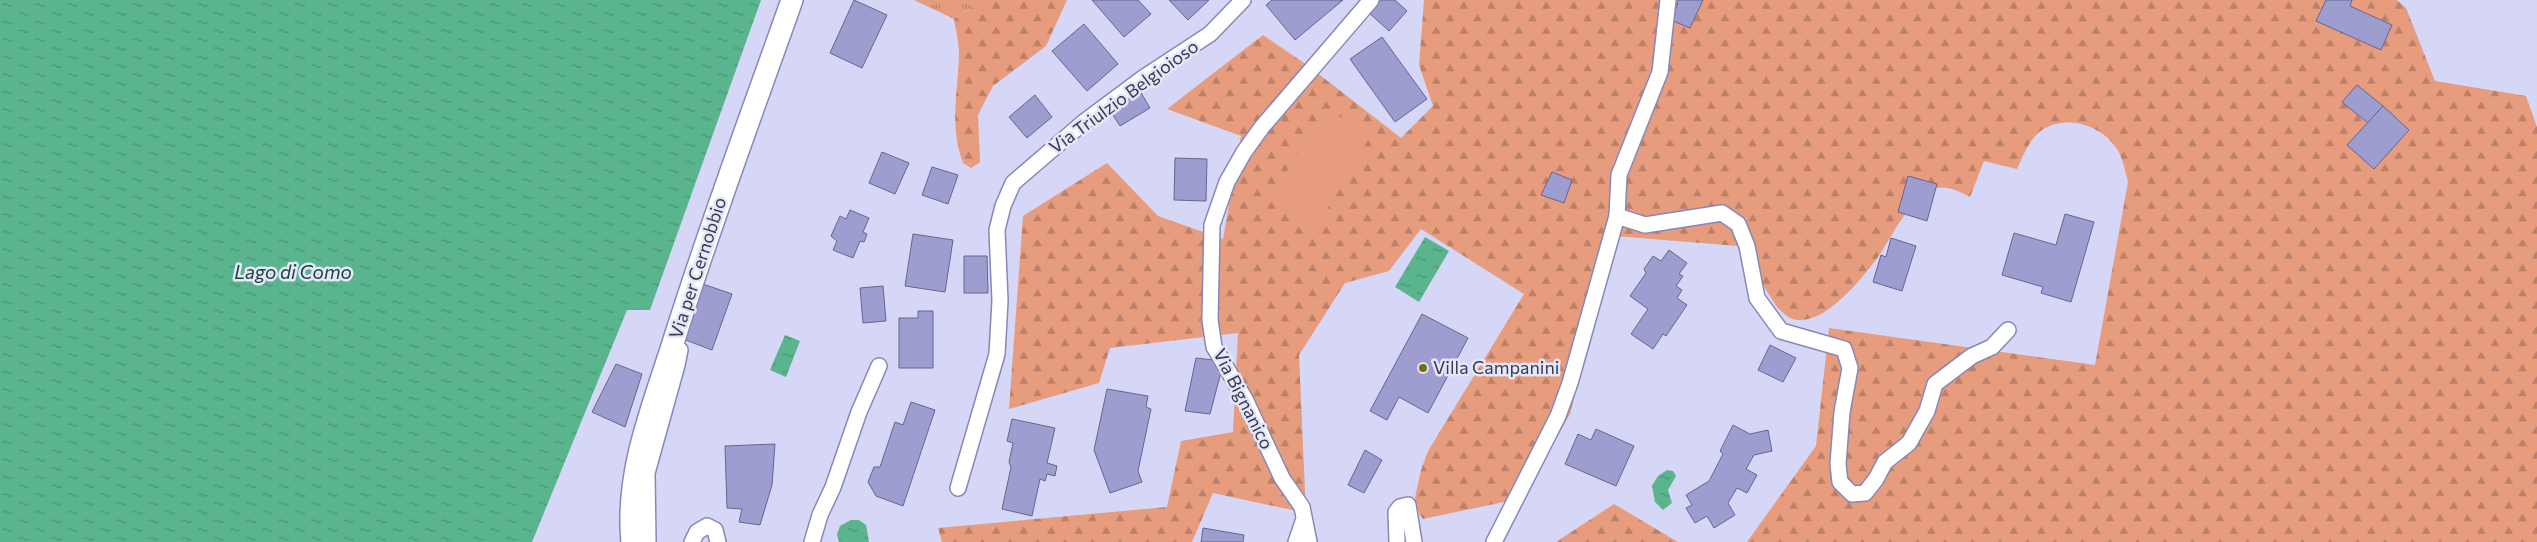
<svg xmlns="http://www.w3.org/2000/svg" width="2537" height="542" viewBox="0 0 2537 542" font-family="Commissioner,sans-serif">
<defs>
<pattern id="grass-tufts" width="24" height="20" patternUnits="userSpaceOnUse" patternTransform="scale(1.25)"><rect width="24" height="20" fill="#e79c7d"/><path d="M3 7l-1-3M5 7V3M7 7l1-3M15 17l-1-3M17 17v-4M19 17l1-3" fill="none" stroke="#bc8069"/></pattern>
<pattern id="forest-firs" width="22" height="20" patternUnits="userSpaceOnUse" patternTransform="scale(1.25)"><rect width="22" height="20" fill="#e79c7d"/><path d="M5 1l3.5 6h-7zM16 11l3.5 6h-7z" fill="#bc8069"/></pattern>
<pattern id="water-ripples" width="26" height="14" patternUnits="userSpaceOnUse" patternTransform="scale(1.25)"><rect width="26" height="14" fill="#5ab48d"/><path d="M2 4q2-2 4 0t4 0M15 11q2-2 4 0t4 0" fill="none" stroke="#4b9375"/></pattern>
</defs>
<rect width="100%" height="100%" fill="#d6d7f6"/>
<polygon fill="url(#grass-tufts)" points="914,0 974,0 971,8 954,19"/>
<g fill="url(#forest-firs)">
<path d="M 974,0 L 1067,0 L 1046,46 L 993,86 L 978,115 L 980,162 L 971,168 L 963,163 C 949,124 958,94 959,54 C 959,43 956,30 954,19 L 971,8 Z"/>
<path d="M 1424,0 L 2397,0 L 2406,8 L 2435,81 L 2526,96 L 2537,127 L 2537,542 L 1747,542 L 1816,446 L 1829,328 L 2095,365 L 2128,182 C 2125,170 2123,159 2117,149 C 2102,125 2066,114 2042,130 C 2030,138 2023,156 2017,169 L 1984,161 L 1970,197 C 1960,192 1948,186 1937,188 C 1912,193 1893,235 1880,254 C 1865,275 1828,322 1799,320 C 1790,320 1783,313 1777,307 L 1738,246 L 1615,236 L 1570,414 L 1523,498 L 1423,519 L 1419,514 L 1415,498 L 1421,470 L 1428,451 L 1524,294 L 1421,229 L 1389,271 L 1345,283 L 1299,355 L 1306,513 L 1213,493 L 1192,542 L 942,542 L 938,528 L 1167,507 L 1181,441 L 1233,432 L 1238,333 L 1110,348 L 1099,383 L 1009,409 L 1023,216 L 1107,163 L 1158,216 L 1223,239 L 1241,136 L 1167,109 L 1263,35 L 1307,65 L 1401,138 L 1433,106 L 1419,65 Z"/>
<polygon points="1614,504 1678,542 1556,542"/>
</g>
<polygon fill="#e79c7d" points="1325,108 1371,135 1315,229 1269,201"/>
<g fill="url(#water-ripples)">
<polygon points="0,0 761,0 650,310 627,310 532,542 0,542"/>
<polygon points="1425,237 1449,251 1419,302 1395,287"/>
<polygon points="785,335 800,341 786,377 770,370"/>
<polygon points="1667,470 1673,471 1676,476 1668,490 1672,503 1663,510 1655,502 1652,486 1658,476"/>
<polygon points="851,520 859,520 866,525 869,542 839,542 837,534 840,526"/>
</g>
<g fill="#9d9ecf" stroke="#646592">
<polygon points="854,0 887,15 862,68 830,53"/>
<polygon points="1092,0 1138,0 1151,14 1124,37"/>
<polygon points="1169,0 1209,0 1188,20"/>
<polygon points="1272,0 1343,0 1295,40 1266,5"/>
<polygon points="1377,0 1395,0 1407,11 1389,31 1367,11"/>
<polygon points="1675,0 1703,0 1690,28 1671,20 1678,3"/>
<polygon points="2326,0 2352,0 2350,6 2392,25 2381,50 2316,21"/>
<polygon points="1084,24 1118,64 1087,91 1052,51"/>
<polygon points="1382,37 1427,99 1395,122 1350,59"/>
<polygon points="2357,85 2383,106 2368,123 2342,102"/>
<polygon points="1140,91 1150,108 1120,126 1109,109"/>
<polygon points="1035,95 1052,117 1027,138 1009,117"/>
<polygon points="2383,106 2409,130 2374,169 2347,145"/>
<polygon points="882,152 909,163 895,194 869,183"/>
<polygon points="1175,158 1207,159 1206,201 1174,200"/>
<polygon points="932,167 958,175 948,204 922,195"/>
<polygon points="1552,172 1572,180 1564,203 1541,195"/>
<polygon points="1908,176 1937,184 1927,221 1898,212"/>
<polygon points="850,210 869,218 863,232 867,234 864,242 860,241 853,258 833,250 837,241 831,236 840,216 846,219"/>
<polygon points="2065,214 2094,222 2071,302 2041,293 2043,287 2002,275 2014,233 2056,245"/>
<polygon points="913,234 953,240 945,292 905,286"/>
<polygon points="1891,238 1916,246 1902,291 1873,282 1881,255 1886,257"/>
<polygon points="1669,250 1687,263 1679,274 1683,276 1676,286 1682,290 1677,298 1687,305 1666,336 1663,334 1653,349 1631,334 1648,309 1630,296 1646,273 1644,269 1653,256 1661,261"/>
<polygon points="964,256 987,256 988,293 964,293"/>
<polygon points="697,282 732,294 712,350 678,337"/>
<polygon points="883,286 886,321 863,323 860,288"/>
<polygon points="918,311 933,311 933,368 899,368 899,318 918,318"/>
<polygon points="1422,314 1468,338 1428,413 1399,397 1387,420 1370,411"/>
<polygon points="1770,345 1796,358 1783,382 1758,370"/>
<polygon points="1196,358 1213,360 1221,372 1210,414 1185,411"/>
<polygon points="616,364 642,374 625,427 592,412"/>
<polygon points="1107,389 1148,396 1146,407 1151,409 1138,471 1142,482 1110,493 1094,450"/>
<polygon points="911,402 935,410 903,506 876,496 868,482 874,467 880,467 895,422 903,425"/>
<polygon points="1012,419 1055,428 1047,463 1057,466 1055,476 1047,474 1045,481 1040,479 1032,516 1002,509 1011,467 1009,462 1013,443 1007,441"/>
<polygon points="1733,425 1750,434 1768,430 1772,451 1754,455 1746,469 1757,475 1747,493 1737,488 1728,503 1735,515 1714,528 1707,516 1695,523 1686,508 1692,505 1686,495 1709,481 1723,454 1720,451"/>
<polygon points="1596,429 1634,446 1616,486 1565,464 1578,434 1591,440"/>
<polygon points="775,444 772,485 760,525 739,522 742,509 727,508 725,446"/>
<polygon points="1365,450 1382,460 1364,493 1348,485"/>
<polygon points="1203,528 1244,535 1243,542 1201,542"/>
</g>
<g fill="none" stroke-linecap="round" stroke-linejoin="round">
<g stroke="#8788b7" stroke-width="18">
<g id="minor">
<polyline points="1617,216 1645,225 1722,213 1738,224 1747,246 1757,298 1781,331 1844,349 1850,368 1842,412 1838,464 1840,482 1852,494 1865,493 1876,479 1885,462 1909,443 1927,411 1935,384 1972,356 1992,347 2008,330"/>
<polyline points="958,488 997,354 1000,301 997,230 1003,206 1013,183 1084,122 1143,78 1210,34 1243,0"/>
<polyline points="648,542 647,473 677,365 680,350 675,349"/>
<polyline points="692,542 697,532 707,526 715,530 718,542"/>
<polyline points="812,542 820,515 833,487 859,412 879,366"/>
<polyline points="1296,542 1304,519"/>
<polyline points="1309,542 1302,507 1282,478 1245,399 1214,347 1210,320 1212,225 1227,182 1244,152 1262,127 1371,0"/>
<polyline points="1397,542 1396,512 1400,507 1408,505 1414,542"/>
<polyline points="1494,542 1558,416 1570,383 1617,216 1619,175 1660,72 1668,0"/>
</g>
</g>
<g stroke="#8788b7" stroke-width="24">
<path id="secondary" d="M 632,542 C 625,472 653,406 674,340 C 710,225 752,113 792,0"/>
</g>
<use href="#minor" stroke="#fff" stroke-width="15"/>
<use href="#secondary" stroke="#fff" stroke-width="21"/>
</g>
<circle fill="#776e0b" stroke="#e4e6fa" stroke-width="2" cx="1423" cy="368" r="5"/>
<g text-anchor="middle" stroke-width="5" stroke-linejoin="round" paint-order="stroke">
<g font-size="18" fill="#393a4e" stroke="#e4e6fa">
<text transform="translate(1124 97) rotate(-36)" y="6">Via Triulzio Belgioioso</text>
<text transform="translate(698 268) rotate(-72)" y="6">Via per Cernobbio</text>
<text transform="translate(1243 399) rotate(63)" y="6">Via Bignanico</text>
</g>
<g font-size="18" fill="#393a4e" stroke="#e4e6fa" text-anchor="start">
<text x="1433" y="374">Villa Campanini</text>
</g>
<g font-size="19" font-style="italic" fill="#1d4534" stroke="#e4e6fa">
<text x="293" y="279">Lago di Como</text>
</g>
</g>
</svg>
